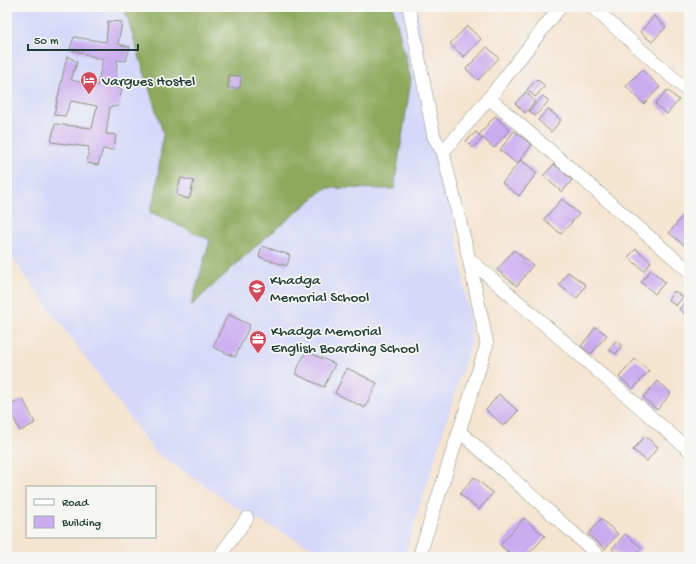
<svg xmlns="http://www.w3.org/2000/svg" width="696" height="564" viewBox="0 0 696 564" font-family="'Gochi Hand',sans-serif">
<rect width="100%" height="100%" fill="#f6f6f2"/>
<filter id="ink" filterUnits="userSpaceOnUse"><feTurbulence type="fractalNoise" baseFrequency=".025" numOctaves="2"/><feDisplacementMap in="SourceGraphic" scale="8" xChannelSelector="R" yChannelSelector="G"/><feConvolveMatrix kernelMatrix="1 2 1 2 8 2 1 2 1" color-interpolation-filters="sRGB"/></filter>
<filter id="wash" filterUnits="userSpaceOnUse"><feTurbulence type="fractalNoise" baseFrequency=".012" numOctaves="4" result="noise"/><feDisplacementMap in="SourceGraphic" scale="16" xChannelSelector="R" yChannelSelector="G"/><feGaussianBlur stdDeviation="0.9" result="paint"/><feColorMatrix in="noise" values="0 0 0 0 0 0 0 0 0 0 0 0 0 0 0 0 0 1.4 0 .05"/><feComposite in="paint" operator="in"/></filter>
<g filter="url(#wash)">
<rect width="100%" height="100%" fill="#f5e4d0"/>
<polygon fill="#d5d8f9" points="7,7 417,7 462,267 472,339 404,557 330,557 246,514 154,451 7,251"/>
<polygon fill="#8ca95c" stroke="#567348" points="124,7 393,7 411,80 394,189 326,188 259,243 191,306 210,240 150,212 156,193 163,133"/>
<g id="blocks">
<g fill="#caabef">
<polygon points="654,16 666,27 652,42 640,32"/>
<polygon points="108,21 122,22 118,44 130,47 126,61 117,60 115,87 122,89 118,106 110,107 106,134 116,135 114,150 103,149 98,165 87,163 89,147 51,142 55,124 92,128 97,106 71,101 65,116 54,115 67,56 77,62 71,80 97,86 103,60 70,49 74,37 106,42"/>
<polygon points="467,26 481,39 464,57 450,44"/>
<polygon points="487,47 499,58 478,80 466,69"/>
<polygon points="642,70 660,87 644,104 626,86"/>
<polygon points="229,75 241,76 240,88 228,88"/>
<polygon points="537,79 545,86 535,97 527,90"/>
<polygon points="667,90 679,100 667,114 655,104"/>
<polygon points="526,92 535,102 525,113 515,103"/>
<polygon points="543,96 549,101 535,116 529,111"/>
<polygon points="548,109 561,120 551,132 538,120"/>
<polygon points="495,116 510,130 494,148 479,135"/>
<polygon points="514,131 532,145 517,164 500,150"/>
<polygon points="476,132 482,139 473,148 466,141"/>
<polygon points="521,160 537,173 519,196 502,183"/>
<polygon points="554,164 572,180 562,192 543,176"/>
<polygon points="181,178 194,181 189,199 176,195"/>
<polygon points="562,199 579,214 561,234 544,219"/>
<polygon points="685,213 689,217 689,249 669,233"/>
<polygon points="262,246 290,255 287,266 259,257"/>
<polygon points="636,249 651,262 644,271 628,257"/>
<polygon points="514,250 533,265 517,286 497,270"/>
<polygon points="651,270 665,282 655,294 641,282"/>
<polygon points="568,272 586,285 577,298 559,285"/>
<polygon points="674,291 683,297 676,306 668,300"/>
<polygon points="689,298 689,317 679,309"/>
<polygon points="228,314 250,325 235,357 213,347"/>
<polygon points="596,327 607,335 591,354 581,346"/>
<polygon points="615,341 622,345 616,354 609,350"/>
<polygon points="306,351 335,364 324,387 295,374"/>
<polygon points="635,359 649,371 633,389 619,377"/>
<polygon points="347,368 377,383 365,408 335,393"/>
<polygon points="658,381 671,393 657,410 643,397"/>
<polygon points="499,394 518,411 504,426 486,410"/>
<polygon points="23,399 35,423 20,431 8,406"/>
<polygon points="645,436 658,447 647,461 633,450"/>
<polygon points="474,477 493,493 479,510 460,494"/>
<polygon points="524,518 545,536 526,557 514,557 500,545"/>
<polygon points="601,519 618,534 605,549 588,534"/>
<polygon points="625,534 642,548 634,557 621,557 612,549"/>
</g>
</g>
</g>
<g filter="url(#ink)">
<use href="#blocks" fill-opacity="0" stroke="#8a9082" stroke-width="1"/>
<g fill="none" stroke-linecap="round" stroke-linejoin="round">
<g stroke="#8a9082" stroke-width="14">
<g id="minor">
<polyline points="409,7 434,137 443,152"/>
<polyline points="592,7 689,92"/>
<polyline points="489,98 689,271"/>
<polyline points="469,259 689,450"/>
<polyline points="459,431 600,557"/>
<polyline points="219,557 247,518"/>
<polyline points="419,557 487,344 469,259 443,152 489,98 560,7"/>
</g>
</g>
<use href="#minor" stroke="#fff" stroke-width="13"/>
</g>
</g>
<defs>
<g id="hotel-pin" transform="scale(0.9)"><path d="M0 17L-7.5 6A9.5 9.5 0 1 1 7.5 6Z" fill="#d1495b" stroke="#f6f6f2"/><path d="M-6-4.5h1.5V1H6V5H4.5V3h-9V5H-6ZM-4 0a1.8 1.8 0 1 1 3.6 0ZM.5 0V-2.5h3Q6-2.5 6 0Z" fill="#fff"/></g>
<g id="school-pin" transform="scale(0.9)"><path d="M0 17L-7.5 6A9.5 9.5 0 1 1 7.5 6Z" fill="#d1495b" stroke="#f6f6f2"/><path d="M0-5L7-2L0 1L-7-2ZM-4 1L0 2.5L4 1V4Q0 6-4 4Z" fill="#fff"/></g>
<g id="office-pin" transform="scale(0.9)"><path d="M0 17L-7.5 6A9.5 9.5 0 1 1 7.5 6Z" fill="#d1495b" stroke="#f6f6f2"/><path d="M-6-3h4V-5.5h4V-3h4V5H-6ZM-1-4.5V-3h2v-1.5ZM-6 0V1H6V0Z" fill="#fff"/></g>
</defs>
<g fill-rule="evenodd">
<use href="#hotel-pin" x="89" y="80"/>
<use href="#school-pin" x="257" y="288"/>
<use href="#office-pin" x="258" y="339"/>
</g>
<g text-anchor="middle" stroke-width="3.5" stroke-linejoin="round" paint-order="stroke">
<g font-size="15" fill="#1f3d34" stroke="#f6f6f2" text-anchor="start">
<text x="102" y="85">Vargues Hostel</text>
<text x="270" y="284">Khadga<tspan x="270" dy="17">Memorial School</tspan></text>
<text x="271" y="335">Khadga Memorial<tspan x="271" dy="17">English Boarding School</tspan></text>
</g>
</g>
<rect width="696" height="564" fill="none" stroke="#f6f6f2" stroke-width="24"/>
<rect x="26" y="486" width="130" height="52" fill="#f6f6f2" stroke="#a0aca6"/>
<rect x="34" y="499" width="20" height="6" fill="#ffffff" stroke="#a0aca6"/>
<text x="62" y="506" font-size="12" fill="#1f3d34">Road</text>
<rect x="34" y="516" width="20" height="12" fill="#caabef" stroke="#a0aca6"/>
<text x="62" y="526" font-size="12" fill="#1f3d34">Building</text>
<path d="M28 44v6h110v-6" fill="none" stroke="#1f3d34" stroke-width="2"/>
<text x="34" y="44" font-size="12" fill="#1f3d34" stroke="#f6f6f2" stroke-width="3" paint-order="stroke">50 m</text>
</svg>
